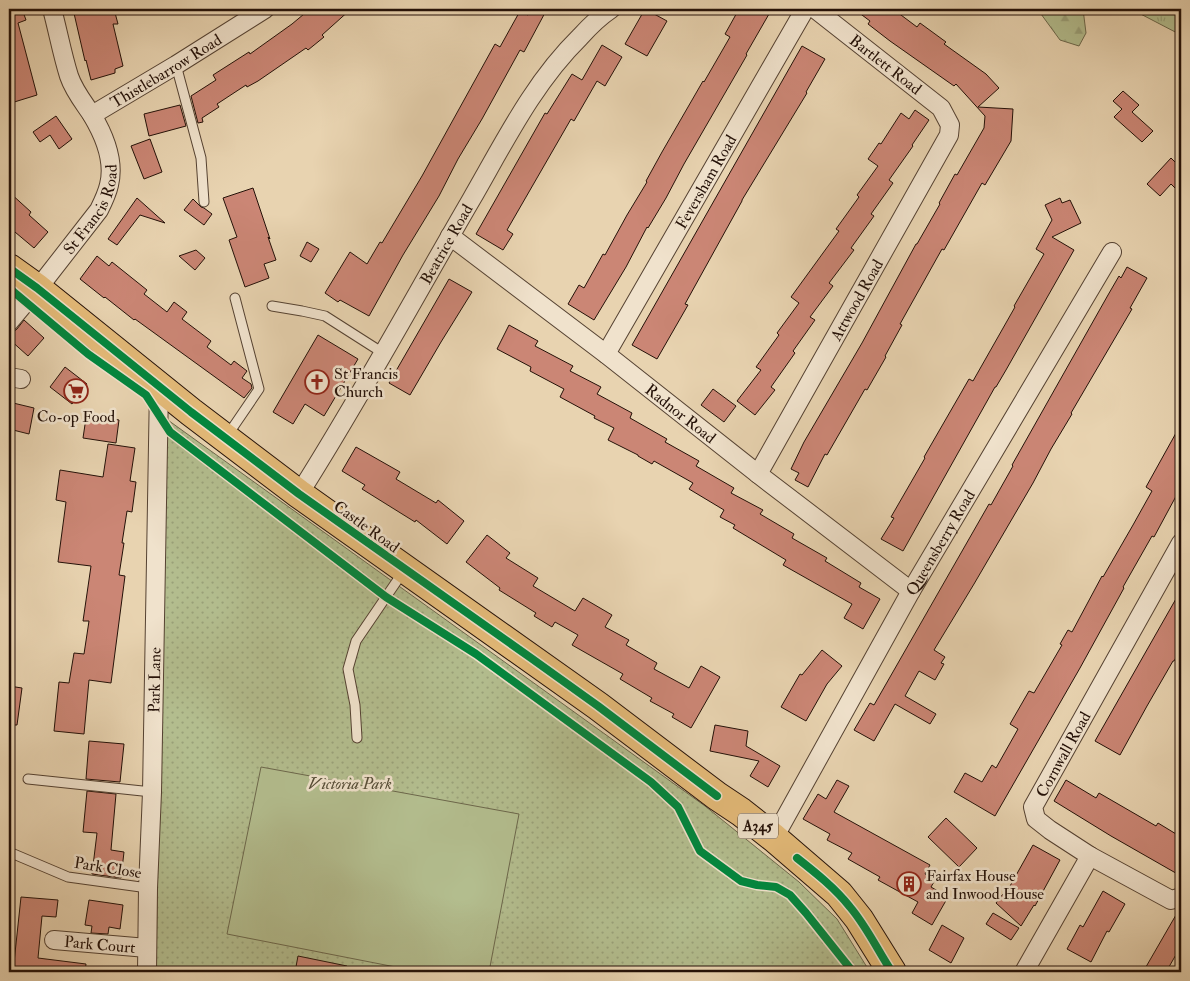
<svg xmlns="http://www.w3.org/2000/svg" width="1190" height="981" viewBox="0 0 1190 981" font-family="'IM FELL Double Pica',serif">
<defs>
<pattern id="grass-tufts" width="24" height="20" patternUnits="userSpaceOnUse" patternTransform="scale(1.25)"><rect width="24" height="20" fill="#b3bd8e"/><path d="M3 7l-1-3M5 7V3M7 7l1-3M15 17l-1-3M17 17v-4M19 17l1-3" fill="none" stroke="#9aa179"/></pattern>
<pattern id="forest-firs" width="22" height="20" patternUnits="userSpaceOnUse" patternTransform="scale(1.25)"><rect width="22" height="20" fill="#b3bd8e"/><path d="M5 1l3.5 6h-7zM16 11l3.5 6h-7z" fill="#9aa179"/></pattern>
<pattern id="park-dots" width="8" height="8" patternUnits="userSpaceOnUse" patternTransform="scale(1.25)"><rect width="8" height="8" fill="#b3bd8e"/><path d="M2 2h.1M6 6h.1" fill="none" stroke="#9aa179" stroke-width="1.8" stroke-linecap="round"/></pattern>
</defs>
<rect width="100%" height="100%" fill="#e8d3b0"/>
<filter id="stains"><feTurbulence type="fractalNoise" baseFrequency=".004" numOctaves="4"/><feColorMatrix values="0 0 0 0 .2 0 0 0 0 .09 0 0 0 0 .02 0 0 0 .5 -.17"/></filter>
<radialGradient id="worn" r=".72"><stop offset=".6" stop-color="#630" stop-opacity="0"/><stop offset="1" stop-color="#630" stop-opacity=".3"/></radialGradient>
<polygon fill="url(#grass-tufts)" stroke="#6c674b" points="1131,9 1181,9 1181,35"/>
<polygon fill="url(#forest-firs)" stroke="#6c674b" points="1042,9 1083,9 1086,33 1079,46 1060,40 1041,14"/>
<polygon fill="url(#park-dots)" stroke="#6c674b" points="165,418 705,806 799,882 837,919 870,972 156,972"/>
<polygon fill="#b3bd8e" stroke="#6c674b" points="261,767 519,814 489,972 421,972 227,934"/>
<g fill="#cb8675" stroke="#241108">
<polygon points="9,9 22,9 26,20 18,23 37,95 11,103 9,94"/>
<polygon points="73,9 114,9 118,24 113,24 123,66 115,69 115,73 91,80 86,60 85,61"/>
<polygon points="310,9 351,9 322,35 324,37 308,50 306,48 258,81 247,87 246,85 217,104 219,107 202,118 203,122 198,123 191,96 216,80 213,75 249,52 250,54 292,24"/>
<polygon points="532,9 547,9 524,52 520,50 482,119 458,159 439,196 403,255 369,316 340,300 338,302 325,293 350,252 367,264 380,242 382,243 422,176 495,44 500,47 520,11 528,15"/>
<polygon points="645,9 667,21 647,56 625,44"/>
<polygon points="739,9 760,9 769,14 746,54 747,55 684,164 666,198 648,228 647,227 626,267 594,320 568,304 579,285 584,288 603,254 605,255 627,215 647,182 646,181 662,152 703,81 704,82 730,37 725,34"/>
<polygon points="854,9 893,9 917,27 920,23 946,42 944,44 986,74 999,88 978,107 1013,109 1011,141 985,185 982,183 944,250 942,249 900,324 902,325 885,356 886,357 867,390 865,389 827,455 825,454 808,487 795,480 799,473 791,469 804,442 862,343 916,244 917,244 940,204 939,203 955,174 957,175 984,128 985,116 956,84 954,86 890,41 868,24 870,21"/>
<polygon points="602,45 622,57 605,86 597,81 574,121 571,119 507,230 513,234 503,250 476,234 545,113 547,114 572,74 582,80"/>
<polygon points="802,46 825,59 806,92 807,93 742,200 742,201 685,304 688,305 657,359 632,345"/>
<polygon points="1123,91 1139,105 1132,112 1153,131 1142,142 1114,117 1122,109 1113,101"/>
<polygon points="180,105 186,126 149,136 144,114"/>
<polygon points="915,110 929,120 912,145 913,146 889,180 893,183 871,214 874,216 851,248 854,250 829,283 833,286 810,317 815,320 793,351 795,353 771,387 775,390 755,415 737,401 761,370 756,367 779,335 777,333 799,303 791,297 839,231 836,229 859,197 857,195 878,166 868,159 879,143 881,144 901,113 909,119"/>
<polygon points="56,116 72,139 59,149 50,135 40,142 33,132"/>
<polygon points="150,139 162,172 144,179 131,146"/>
<polygon points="1171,158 1181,168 1181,194 1171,184 1160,196 1147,184"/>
<polygon points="253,188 270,239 268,237 276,260 264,264 269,278 245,287 229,240 237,237 223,198"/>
<polygon points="9,192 31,212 29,215 48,232 34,248 9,227"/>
<polygon points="137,198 165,223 140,215 117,245 108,239"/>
<polygon points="1060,198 1062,203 1070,200 1081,223 1052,237 1074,250 1006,370 996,387 995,387 903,551 881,539 894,518 891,517 925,458 924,457 969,379 973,381 1015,307 1014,306 1044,254 1036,249 1052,220 1045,205"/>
<polygon points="193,199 201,207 204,208 212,214 204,225 184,210"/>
<polygon points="307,242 319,249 311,262 300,256"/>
<polygon points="196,250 205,258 195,270 179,256"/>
<polygon points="97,256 109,266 112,262 147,290 144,294 167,312 174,302 187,312 182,319 211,341 207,347 231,365 234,361 247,371 242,378 251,384 252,388 244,398 135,319 134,320 105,297 104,298 80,279"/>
<polygon points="1127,267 1147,278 1130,308 1132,309 1071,413 1072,414 1051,449 1033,483 974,584 934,650 945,657 941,663 944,664 935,680 919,671 905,696 936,714 930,724 895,704 874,741 854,730 870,703 874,705 989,504 991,505 1013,466 1012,465 1108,295 1119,276 1121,278"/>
<polygon points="449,279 472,292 441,342 410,395 389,383"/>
<polygon points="24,320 44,338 28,356 9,339 9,332 13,332 17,329"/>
<polygon points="509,325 538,341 535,346 573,366 570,371 601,387 597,394 632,413 630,418 667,439 665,442 699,461 696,466 734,488 731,493 763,510 760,514 794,534 792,538 827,558 825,561 861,583 859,587 880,599 863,629 844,618 852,604 783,565 786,560 733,528 735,525 720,517 724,510 689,489 693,483 654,461 652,464 638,456 638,455 608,440 614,428 594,418 595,416 560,397 564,389 530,371 531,367 497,349"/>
<polygon points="318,335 358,359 324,416 305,404 293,424 273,412"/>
<polygon points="65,367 87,384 72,404 50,387"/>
<polygon points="713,389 736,406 724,422 701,405"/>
<polygon points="9,402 34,408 29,434 9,429"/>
<polygon points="87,415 119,420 116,443 83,438 86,418 93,420"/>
<polygon points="1181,424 1181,487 1154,537 1152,536 1123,587 1124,588 1080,668 995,816 954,792 965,773 982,782 992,765 996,768 1018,729 1010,724 1029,691 1034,693 1062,645 1060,644 1068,630 1072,632 1102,576 1103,577 1133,525 1152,491 1146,487"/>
<polygon points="108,444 135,448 130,481 136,482 132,512 127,511 122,543 124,543 119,575 125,576 111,683 89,680 84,734 54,731 59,682 69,683 74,653 84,654 89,621 83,621 91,566 58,562 66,502 56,500 60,470 103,477"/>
<polygon points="356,447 400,472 396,479 436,503 438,500 464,521 447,544 416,520 415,522 362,489 365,485 342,471"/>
<polygon points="487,535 510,553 506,558 538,578 533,586 575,611 583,598 612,615 605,627 629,640 626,645 657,663 654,669 689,688 701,666 720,677 691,728 672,717 674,714 650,701 652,698 620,679 623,674 572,645 578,635 555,622 552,627 534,616 536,613 499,590 500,588 466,562"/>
<polygon points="1181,590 1181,649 1174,661 1173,661 1147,706 1120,755 1095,741"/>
<polygon points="822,650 842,666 827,684 806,721 781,707 800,674 802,675"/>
<polygon points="9,686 22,688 17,725 9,725"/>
<polygon points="715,725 748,731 746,746 780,766 768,787 750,776 759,761 710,751"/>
<polygon points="89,741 124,744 120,782 86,779"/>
<polygon points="837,780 849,786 834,812 930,865 925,874 935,880 931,887 948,897 932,925 912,913 918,902 878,880 880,877 848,859 852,853 827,840 830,834 803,819 818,794 826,799"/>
<polygon points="1066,780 1096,798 1099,793 1156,826 1158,823 1181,837 1181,876 1111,836 1054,801"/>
<polygon points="87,791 116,794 111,850 124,852 121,878 92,874 97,833 83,832"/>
<polygon points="946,818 977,848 959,867 928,837"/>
<polygon points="1033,845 1060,860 1035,906 1034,905 1021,926 996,903 1003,894 1005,895"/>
<polygon points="1103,891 1125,904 1109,932 1107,931 1091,962 1067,949 1080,925 1083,927"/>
<polygon points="21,897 58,900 56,917 42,916 38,958 86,964 85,972 13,972"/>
<polygon points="89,900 123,905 120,929 109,927 108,934 91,933 92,926 85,925"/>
<polygon points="1180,908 1181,908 1181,946 1166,972 1143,972"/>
<polygon points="993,913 1019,928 1011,940 986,924"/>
<polygon points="942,925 964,938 951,963 929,950"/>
<polygon points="298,956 347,966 347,972 295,972"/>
</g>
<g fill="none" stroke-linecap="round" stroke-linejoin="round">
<g stroke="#554232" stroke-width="11">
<g id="service">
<polyline points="176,65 201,158 204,202"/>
<polyline points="272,306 302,311 325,316 383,353"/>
<polyline points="227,436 259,389 235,298"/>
<polyline points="357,738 355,705 348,669 356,641 403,572"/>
<polyline points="28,779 152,792"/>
<polyline points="9,852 68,877 148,888"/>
</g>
</g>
<g stroke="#554232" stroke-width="20">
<g id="minor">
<path id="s1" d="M 92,115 L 176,65 L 265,9"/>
<path id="s2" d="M 450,236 L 606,354 L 758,474 L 911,591"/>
<path id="s3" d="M 9,322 L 46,278 L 99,210 C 103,202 107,194 109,185 C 115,161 104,135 92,115 C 84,103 74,91 69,76 C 62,54 58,31 52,9"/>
<path id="s4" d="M 606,354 L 805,9"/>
<polyline points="9,377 21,379"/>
<path id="s5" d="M 758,474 L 949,135 L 950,125 L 941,108 L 815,9"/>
<path id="s6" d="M 299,494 C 360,398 414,298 471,200 C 504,143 533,83 580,37 C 589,27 599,17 611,9"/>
<path id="s7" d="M 774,838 L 911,591 L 1112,252"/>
<polyline points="1090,856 1171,900 1181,897"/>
<path id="s8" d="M 54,940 L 147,948"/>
<path id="s9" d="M 147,972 L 148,888 L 152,792 L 159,387"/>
<path id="s10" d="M 1024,972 L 1090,856 L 1050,830 L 1036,819 L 1033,807 L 1181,543"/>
</g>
</g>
<g stroke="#241108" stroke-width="30">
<polyline id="primary" points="9,268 37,288 191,412 299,494 598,706 717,796 741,812 774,838 839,894 859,919 892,972"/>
</g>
<use href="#service" stroke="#f0e2cc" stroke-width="9"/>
<use href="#minor" stroke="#f0e2cc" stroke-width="18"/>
<use href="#primary" stroke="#e4ba78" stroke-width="28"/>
<g stroke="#f0e2cc" stroke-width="11">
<g id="cycleway">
<polyline points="9,268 37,288 191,412 299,494 531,658 598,706 717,796"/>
<polyline points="9,288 88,354 146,395 170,432 386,597 476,654 651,782 678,807 700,851 741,881 757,885 776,887 790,895 806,913 853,972"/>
<path d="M 797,858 C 816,873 835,888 850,907 C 867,927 878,951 892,972"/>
</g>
</g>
<use href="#cycleway" stroke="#00873e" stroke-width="8"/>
</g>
<defs>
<g id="church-ring" transform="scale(1.25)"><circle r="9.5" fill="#f0e2cc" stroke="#8f2418" stroke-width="1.5"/><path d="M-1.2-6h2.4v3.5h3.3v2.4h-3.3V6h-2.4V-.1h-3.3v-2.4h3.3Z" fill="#8f2418"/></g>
<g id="supermarket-ring" transform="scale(1.25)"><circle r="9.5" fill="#f0e2cc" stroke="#8f2418" stroke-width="1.5"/><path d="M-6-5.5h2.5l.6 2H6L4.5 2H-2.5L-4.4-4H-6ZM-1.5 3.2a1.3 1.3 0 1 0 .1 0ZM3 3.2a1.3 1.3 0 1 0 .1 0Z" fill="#8f2418"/></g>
<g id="building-ring" transform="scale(1.25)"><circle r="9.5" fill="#f0e2cc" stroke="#8f2418" stroke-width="1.5"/><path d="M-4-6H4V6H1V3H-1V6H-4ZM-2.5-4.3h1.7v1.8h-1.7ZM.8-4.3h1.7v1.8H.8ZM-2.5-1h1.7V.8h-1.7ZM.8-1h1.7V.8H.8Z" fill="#8f2418"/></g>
</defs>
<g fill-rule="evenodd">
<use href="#church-ring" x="317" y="382"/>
<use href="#supermarket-ring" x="76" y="391"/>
<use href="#building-ring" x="909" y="884"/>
</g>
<g text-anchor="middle" stroke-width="5" stroke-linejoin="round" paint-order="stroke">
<rect fill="#f0e2cc" stroke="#615043" stroke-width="1" x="738" y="813.5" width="40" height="25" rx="4"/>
<g font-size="15" font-weight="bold" fill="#241108">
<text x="758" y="831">A345</text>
</g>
<g font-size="16" fill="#241108" stroke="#f0e2cc">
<text transform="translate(886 64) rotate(38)" y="6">Bartlett Road</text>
<text dy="6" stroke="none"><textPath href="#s1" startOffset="86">Thistlebarrow Road</textPath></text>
<text dy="6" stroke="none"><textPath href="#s4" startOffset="199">Feversham Road</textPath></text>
<text dy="6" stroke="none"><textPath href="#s3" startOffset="141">St Francis Road</textPath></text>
<text dy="6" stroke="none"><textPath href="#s6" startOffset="290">Beatrice Road</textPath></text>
<text dy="6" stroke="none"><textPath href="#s5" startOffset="200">Attwood Road</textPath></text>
<text dy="6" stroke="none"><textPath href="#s2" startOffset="291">Radnor Road</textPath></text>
<text transform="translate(367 526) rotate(36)" y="6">Castle Road</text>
<text dy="6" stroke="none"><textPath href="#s7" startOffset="339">Queensberry Road</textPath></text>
<text dy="6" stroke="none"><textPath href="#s9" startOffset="292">Park Lane</textPath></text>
<text dy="6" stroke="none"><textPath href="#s10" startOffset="272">Cornwall Road</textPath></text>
<text transform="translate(108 867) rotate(9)" y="6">Park Close</text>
<text dy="6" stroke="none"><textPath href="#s8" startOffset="46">Park Court</textPath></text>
</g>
<g font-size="16" fill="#241108" stroke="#f0e2cc" text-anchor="start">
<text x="334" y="379">St Francis<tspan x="334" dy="18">Church</tspan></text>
<text x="76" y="422" text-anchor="middle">Co-op Food</text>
<text x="926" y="881">Fairfax House<tspan x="926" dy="18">and Inwood House</tspan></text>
</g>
<g font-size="16" font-style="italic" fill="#564d37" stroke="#f0e2cc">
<text x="350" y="789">Victoria Park</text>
</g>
</g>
<rect width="1190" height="981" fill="none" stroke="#e8d3b0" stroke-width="30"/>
<rect x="10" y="10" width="1170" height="961" fill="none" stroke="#241108" stroke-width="2.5"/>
<rect x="15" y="15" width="1160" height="951" fill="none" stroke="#241108"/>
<rect width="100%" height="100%" filter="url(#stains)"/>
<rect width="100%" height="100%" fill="url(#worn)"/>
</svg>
